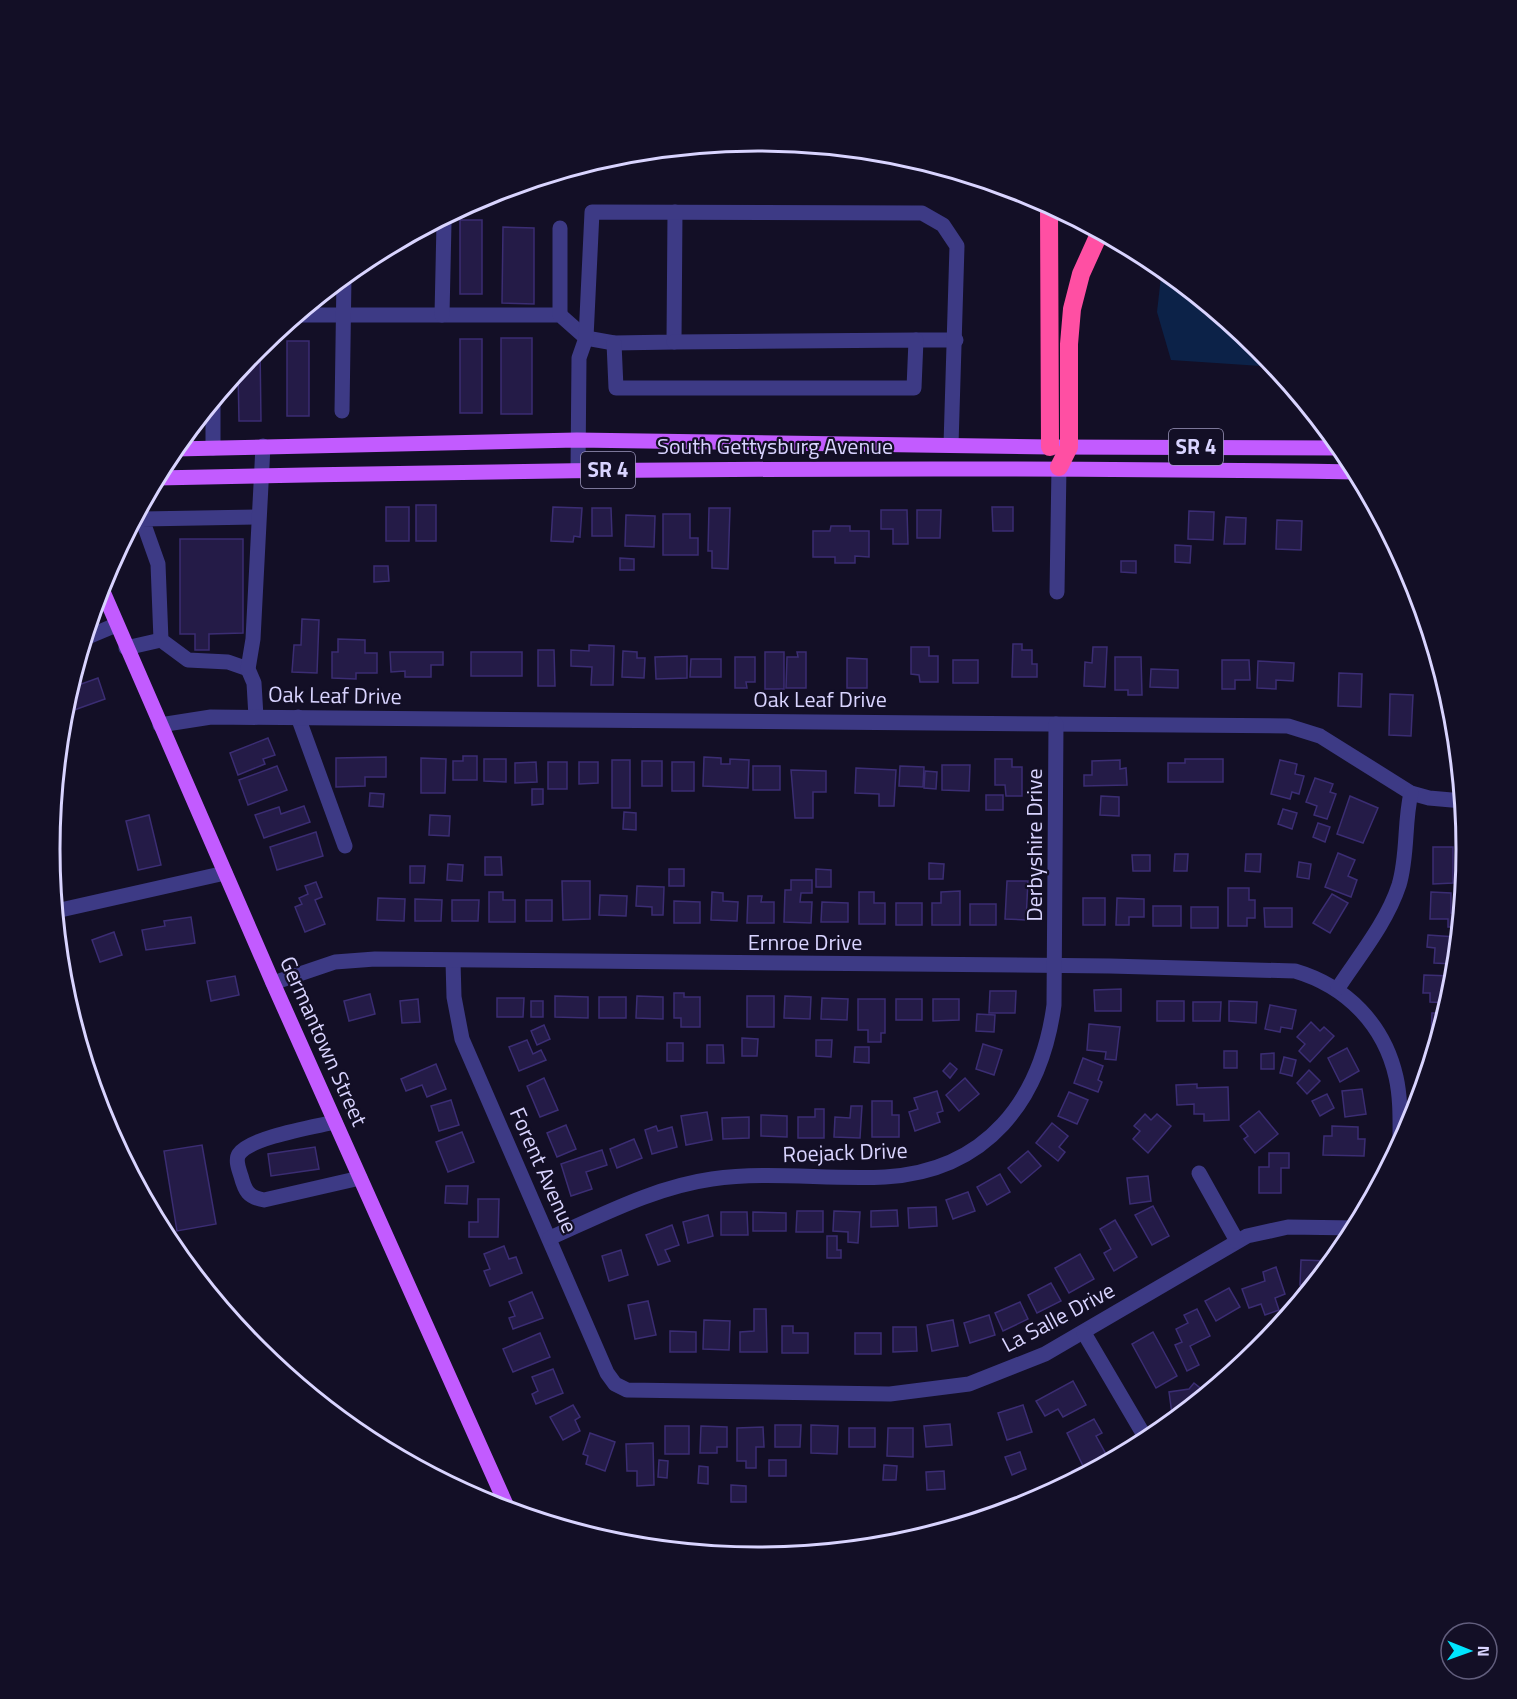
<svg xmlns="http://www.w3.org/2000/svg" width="1517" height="1699" viewBox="0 0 1517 1699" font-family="'Titillium Web',sans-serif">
<rect width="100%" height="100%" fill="#130f26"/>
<polygon fill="#0c2248" points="1162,268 1260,348 1276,367 1171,360 1157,312"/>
<g fill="#241b47" stroke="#3b2d73" stroke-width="1.5">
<rect x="460" y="220" width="22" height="74"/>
<polygon points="503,227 534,228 534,304 502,303"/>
<rect x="501" y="338" width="31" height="76"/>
<rect x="460" y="339" width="22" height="74"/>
<rect x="287" y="341" width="22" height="75"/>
<polygon points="260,346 261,421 239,421 238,371"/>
<rect x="416" y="505" width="20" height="36"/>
<rect x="386" y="507" width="23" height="34"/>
<polygon points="553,507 582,508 580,537 574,536 573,542 551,541"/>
<polygon points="992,507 1013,507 1013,531 993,531"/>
<polygon points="592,508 611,508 612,536 592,536"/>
<polygon points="709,508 730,508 728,569 712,568 712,551 708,551"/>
<polygon points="881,510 907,510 908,544 893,544 893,529 881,529"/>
<polygon points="917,510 941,510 940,538 917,538"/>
<polygon points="1189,511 1214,512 1213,540 1188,539"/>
<polygon points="663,514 690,514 690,538 698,538 698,555 663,555"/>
<polygon points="626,515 655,516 654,547 625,546"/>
<polygon points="1226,517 1246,518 1245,544 1224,544"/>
<polygon points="1277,520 1302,521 1301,550 1276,549"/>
<polygon points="831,526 850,526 850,531 869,531 869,557 855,556 855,563 835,563 835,557 813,557 813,531 830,531"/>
<polygon points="180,539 243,539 243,633 209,634 209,650 195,650 195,634 180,634"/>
<polygon points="1175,545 1191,546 1190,563 1175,562"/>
<polygon points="620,558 634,559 634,570 620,570"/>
<polygon points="1121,561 1136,561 1136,573 1121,572"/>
<polygon points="374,566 388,566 389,581 374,582"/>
<polygon points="302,619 319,620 317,673 292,672 294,645 301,645"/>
<polygon points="338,639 365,640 365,653 377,653 377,673 356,673 356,679 332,678 332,652 338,652"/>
<polygon points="1013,644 1022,644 1022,650 1032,650 1032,664 1037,664 1037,677 1012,677"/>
<polygon points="589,645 614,646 613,685 591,685 592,667 571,666 571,650 589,651"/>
<polygon points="911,647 929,647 929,656 938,656 938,682 920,682 919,675 911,674"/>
<polygon points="1093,647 1107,647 1105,687 1084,686 1085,662 1092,663"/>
<polygon points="538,650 554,650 555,686 538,686"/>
<polygon points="623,651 637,652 637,658 645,658 644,678 622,677"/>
<polygon points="390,652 443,652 443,665 431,665 431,677 405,677 405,671 391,672"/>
<rect x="471" y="652" width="51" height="24"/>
<rect x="765" y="652" width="19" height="37"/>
<polygon points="797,652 806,652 806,688 786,688 787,657 798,657"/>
<polygon points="687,656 687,678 656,679 655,657"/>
<polygon points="735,657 755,657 755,682 746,682 747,688 735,688"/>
<polygon points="1115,657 1141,657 1142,695 1128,695 1128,690 1115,690"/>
<polygon points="847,658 867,659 867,688 847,688"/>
<polygon points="691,659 721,659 721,677 690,677"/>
<rect x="953" y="660" width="25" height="23"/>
<polygon points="1222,660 1249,660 1250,680 1235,680 1235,689 1222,689"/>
<polygon points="1258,661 1294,663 1293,681 1276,680 1276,689 1257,688"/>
<polygon points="1151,669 1178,670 1178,688 1150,687"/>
<polygon points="1339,673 1362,674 1361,707 1338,706"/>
<polygon points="98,678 105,699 63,714 70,688"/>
<polygon points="1390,694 1413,695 1411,736 1389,735"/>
<polygon points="268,738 275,755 263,759 265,764 238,775 230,753"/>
<polygon points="463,756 477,756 477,780 453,780 453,761 463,761"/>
<polygon points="386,757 386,777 365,777 365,786 336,787 336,758"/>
<polygon points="704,757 721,758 721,764 730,764 730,759 749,760 748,788 703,786"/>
<polygon points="421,758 446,759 445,793 421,793"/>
<polygon points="484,759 506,759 506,782 484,781"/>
<polygon points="995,759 1012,759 1012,767 1022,767 1022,796 1006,796 1005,785 995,785"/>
<polygon points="1185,759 1223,759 1223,782 1168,782 1168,763 1185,763"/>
<rect x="612" y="760" width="18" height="48"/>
<polygon points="1120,760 1120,769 1126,768 1127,785 1084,786 1084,775 1092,775 1092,761"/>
<polygon points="1280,760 1297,764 1295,774 1304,776 1299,794 1292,792 1290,799 1271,794"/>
<rect x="642" y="761" width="20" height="25"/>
<polygon points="536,762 537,782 515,783 515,763"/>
<rect x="548" y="762" width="19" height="27"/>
<polygon points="579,762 598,762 598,783 579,784"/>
<rect x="672" y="762" width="22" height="29"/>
<polygon points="942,765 970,765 969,791 942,790"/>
<polygon points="277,766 287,790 248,805 239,780"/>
<rect x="753" y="766" width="27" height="24"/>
<polygon points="900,766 924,767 923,787 899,786"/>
<polygon points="856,768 896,770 894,806 879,806 879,794 855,793"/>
<polygon points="791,770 826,771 826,792 813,792 813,818 795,818"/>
<polygon points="925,771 937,772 936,789 924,788"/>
<polygon points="1315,778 1333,784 1330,792 1336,794 1327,819 1314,815 1317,806 1306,802"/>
<polygon points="532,789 543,789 543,804 532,805"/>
<polygon points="370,793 384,794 383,807 369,806"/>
<rect x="986" y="795" width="17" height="15"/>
<polygon points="1101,796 1119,797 1119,816 1100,815"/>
<polygon points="1350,796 1378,808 1363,843 1337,834"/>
<polygon points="304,806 310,822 264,838 255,815 279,807 281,814"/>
<polygon points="1283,809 1297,813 1292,829 1278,824"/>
<polygon points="624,812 636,813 636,830 623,829"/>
<polygon points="149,815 161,865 138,870 126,821"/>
<polygon points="430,815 450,816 449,836 429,835"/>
<polygon points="1318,823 1330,827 1325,842 1313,837"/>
<polygon points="316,832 323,856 277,870 270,847"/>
<polygon points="1433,847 1453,847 1453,883 1433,884"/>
<polygon points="1338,853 1355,860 1348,876 1357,880 1351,897 1325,887"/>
<polygon points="1175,854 1188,854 1187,871 1174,871"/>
<polygon points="1246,854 1261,854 1260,872 1245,871"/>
<polygon points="1132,855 1150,855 1150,871 1133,871"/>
<polygon points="485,857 501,857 502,875 485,875"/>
<polygon points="1299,862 1311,864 1309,879 1297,877"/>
<polygon points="929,863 944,864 943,879 929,879"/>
<polygon points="448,864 463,865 462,881 447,880"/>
<polygon points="410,866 425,866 424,883 410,883"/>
<rect x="669" y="869" width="15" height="17"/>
<polygon points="816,869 831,870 831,887 816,887"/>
<polygon points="791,880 812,880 812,893 801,893 800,902 812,902 811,923 784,922 785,890 791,890"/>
<polygon points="562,881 590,881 590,919 563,920"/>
<polygon points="1007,881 1028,881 1026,920 1005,919"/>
<polygon points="316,882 322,897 315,900 325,924 305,932 295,907 302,904 299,898 308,894 305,886"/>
<polygon points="637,886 664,887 663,915 652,915 652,907 636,906"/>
<polygon points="1228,888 1249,888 1249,900 1255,900 1255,918 1247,918 1247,926 1228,926"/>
<polygon points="960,891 960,925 932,925 932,903 941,903 941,892"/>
<polygon points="489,892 503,892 503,900 515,900 515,922 489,922"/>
<polygon points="712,892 723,893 723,901 738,902 737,921 711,920"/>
<polygon points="859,892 874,892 874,903 885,903 885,924 859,924"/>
<polygon points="1431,892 1451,893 1451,913 1461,914 1460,927 1448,927 1448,919 1430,919"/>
<polygon points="1332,894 1348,903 1330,933 1313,923"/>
<polygon points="600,895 627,896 626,916 599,915"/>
<polygon points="748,896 762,896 761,902 774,902 774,923 747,923"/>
<polygon points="378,898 405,899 404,921 377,920"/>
<rect x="1083" y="898" width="22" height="27"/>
<polygon points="1117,898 1144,899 1144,917 1129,917 1129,925 1116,925"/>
<polygon points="415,899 442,900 441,921 415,921"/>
<polygon points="452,900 479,900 478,921 452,921"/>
<rect x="526" y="900" width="26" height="21"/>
<polygon points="674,901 700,902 700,923 674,923"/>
<polygon points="822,902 848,903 848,922 821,922"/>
<rect x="896" y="903" width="26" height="22"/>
<rect x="970" y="904" width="26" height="21"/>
<rect x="1153" y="906" width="28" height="20"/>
<rect x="1191" y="907" width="27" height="21"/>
<polygon points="1264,908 1292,908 1292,927 1265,927"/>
<polygon points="191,917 195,943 146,950 142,930 165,926 164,921"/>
<polygon points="114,932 122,955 100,962 92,940"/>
<polygon points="1428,935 1456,937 1454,964 1434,963 1435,948 1427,947"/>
<polygon points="1424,975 1452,976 1449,1003 1430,1002 1430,993 1423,993"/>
<polygon points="235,976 239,995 211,1001 207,981"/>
<polygon points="1121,989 1121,1011 1095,1011 1094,990"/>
<polygon points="990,991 1016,991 1015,1013 989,1013"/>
<polygon points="674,993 684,993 684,997 700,997 700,1027 681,1027 681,1018 674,1018"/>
<polygon points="370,994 375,1014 349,1021 344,1001"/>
<polygon points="555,996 588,997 588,1018 555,1017"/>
<polygon points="637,996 663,997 663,1019 636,1018"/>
<rect x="747" y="996" width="27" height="31"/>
<polygon points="785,996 811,997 810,1019 784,1018"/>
<rect x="599" y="997" width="27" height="21"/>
<polygon points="497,998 524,998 523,1017 497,1017"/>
<polygon points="822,998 848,999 847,1020 821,1019"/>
<polygon points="418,999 420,1022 402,1023 400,1001"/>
<polygon points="858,999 885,999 885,1033 881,1033 881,1042 868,1042 868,1030 858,1030"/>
<rect x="896" y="999" width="26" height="21"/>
<polygon points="933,999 959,999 959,1020 933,1021"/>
<rect x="531" y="1001" width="12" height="16"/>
<rect x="1157" y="1001" width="27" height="20"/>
<polygon points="1229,1001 1257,1002 1256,1023 1229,1021"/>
<polygon points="1193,1002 1221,1002 1220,1021 1193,1021"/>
<polygon points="1270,1005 1296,1010 1292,1029 1281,1027 1280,1032 1265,1029"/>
<polygon points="1432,1013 1446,1013 1438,1040 1431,1040"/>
<polygon points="977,1014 995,1015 994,1032 976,1031"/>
<polygon points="1311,1022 1320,1031 1324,1027 1334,1036 1310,1062 1299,1051 1305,1044 1297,1037"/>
<polygon points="1089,1024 1120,1027 1116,1060 1105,1059 1106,1052 1087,1050"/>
<polygon points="544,1025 550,1039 537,1045 531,1031"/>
<polygon points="742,1038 758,1039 757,1056 742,1056"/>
<polygon points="527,1040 533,1054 541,1050 546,1060 519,1071 509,1047"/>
<polygon points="816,1040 832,1040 831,1057 816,1056"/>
<rect x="667" y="1043" width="16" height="18"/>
<polygon points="983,1044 1002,1050 994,1075 976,1069"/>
<polygon points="707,1045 723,1045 724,1063 707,1063"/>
<polygon points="855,1047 869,1047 869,1063 854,1062"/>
<polygon points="1347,1048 1359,1071 1340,1082 1328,1058"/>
<rect x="1224" y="1051" width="13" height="17"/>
<polygon points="1274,1053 1274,1069 1261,1069 1261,1054"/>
<polygon points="1284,1057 1296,1060 1292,1076 1280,1073"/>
<polygon points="1083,1058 1103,1066 1098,1080 1102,1082 1098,1092 1074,1083"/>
<polygon points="950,1063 957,1069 950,1078 943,1071"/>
<polygon points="436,1064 446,1089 427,1097 422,1085 406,1091 401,1079"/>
<polygon points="1309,1070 1320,1081 1307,1094 1297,1083"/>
<polygon points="544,1078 558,1110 540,1117 527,1086"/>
<polygon points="965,1078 979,1094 959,1111 946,1095"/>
<polygon points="1197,1084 1197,1088 1228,1087 1229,1120 1204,1121 1204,1114 1194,1114 1194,1104 1177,1105 1176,1085"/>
<polygon points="1362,1089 1366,1114 1345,1117 1342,1091"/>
<polygon points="937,1091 943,1111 937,1113 940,1122 915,1131 909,1112 918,1109 914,1098"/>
<polygon points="1069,1092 1088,1100 1077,1124 1058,1116"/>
<polygon points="1327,1094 1334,1108 1320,1116 1312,1101"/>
<polygon points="451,1100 459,1125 439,1131 431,1106"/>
<polygon points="872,1101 892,1101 892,1115 899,1115 899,1137 872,1137"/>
<polygon points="851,1106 862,1106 860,1138 834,1137 835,1117 850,1118"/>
<polygon points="815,1109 824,1109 824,1138 798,1138 798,1117 815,1117"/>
<polygon points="1259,1111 1278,1134 1255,1153 1244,1139 1248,1136 1240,1126"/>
<polygon points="707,1112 712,1140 686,1145 681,1116"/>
<polygon points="1145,1114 1151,1120 1157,1114 1171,1126 1148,1153 1133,1139 1140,1131 1134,1126"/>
<polygon points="761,1115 787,1116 787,1137 761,1136"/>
<polygon points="749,1117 749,1138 723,1139 722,1118"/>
<polygon points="1052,1123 1068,1136 1059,1147 1065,1152 1058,1161 1036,1143"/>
<polygon points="566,1125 576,1149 557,1157 547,1133"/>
<polygon points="656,1126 658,1131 672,1127 677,1147 652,1154 645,1130"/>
<polygon points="1332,1126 1358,1127 1358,1139 1365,1139 1364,1156 1323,1155 1324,1136 1332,1136"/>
<polygon points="462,1132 474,1162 448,1172 436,1142"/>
<polygon points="634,1139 642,1158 617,1168 610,1149"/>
<polygon points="202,1145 216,1224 177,1231 164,1151"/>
<polygon points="315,1147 319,1169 271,1176 268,1154"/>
<polygon points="602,1150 607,1165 586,1172 592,1189 571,1196 561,1164"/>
<polygon points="1028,1151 1041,1166 1021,1183 1008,1168"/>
<polygon points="1269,1153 1289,1153 1289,1168 1281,1168 1281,1193 1259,1193 1259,1167 1269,1167"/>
<polygon points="1000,1174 1010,1192 987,1205 977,1187"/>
<polygon points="1148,1176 1151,1201 1130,1204 1127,1178"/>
<polygon points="446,1186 468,1186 467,1204 445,1203"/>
<polygon points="968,1192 975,1211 953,1219 946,1200"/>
<polygon points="478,1199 499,1199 498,1237 469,1237 469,1222 478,1222"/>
<polygon points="1153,1206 1169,1236 1152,1245 1135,1215"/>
<polygon points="936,1207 937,1226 909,1228 908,1208"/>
<polygon points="897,1210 898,1226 871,1227 871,1211"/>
<polygon points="797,1211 823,1211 823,1232 796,1232"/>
<polygon points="834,1211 860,1212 858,1243 848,1242 848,1232 833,1231"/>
<polygon points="721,1212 747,1212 748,1235 721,1235"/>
<polygon points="753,1212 786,1213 786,1231 753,1231"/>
<polygon points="708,1215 713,1236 688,1243 683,1222"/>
<polygon points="1115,1220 1137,1257 1114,1271 1104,1253 1111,1249 1100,1229"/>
<polygon points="672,1225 679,1245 665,1250 670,1261 658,1265 646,1235"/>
<polygon points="827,1236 837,1236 837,1250 841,1250 841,1258 827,1258"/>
<polygon points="504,1246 509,1259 516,1257 522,1273 490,1286 484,1271 490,1269 484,1254"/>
<polygon points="621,1250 628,1275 609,1281 602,1256"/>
<polygon points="1080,1254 1094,1279 1069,1293 1055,1268"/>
<polygon points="1301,1260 1330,1261 1330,1265 1313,1285 1300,1285"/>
<polygon points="1276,1267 1285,1294 1275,1298 1279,1310 1265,1315 1261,1304 1249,1308 1242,1289 1265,1281 1263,1272"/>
<polygon points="1051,1283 1061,1301 1037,1313 1028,1295"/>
<polygon points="1229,1288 1240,1307 1216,1321 1205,1301"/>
<polygon points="532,1292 543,1318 513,1329 509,1318 515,1316 509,1302"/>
<polygon points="648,1301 656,1335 635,1339 628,1305"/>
<polygon points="1020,1302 1028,1319 1003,1331 995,1313"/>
<polygon points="754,1309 766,1309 767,1352 740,1352 740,1332 754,1331"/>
<polygon points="1197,1309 1210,1336 1190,1346 1199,1365 1187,1371 1175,1345 1182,1342 1176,1329 1188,1323 1184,1315"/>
<polygon points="989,1315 995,1335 970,1343 964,1323"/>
<polygon points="704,1320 730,1321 729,1350 703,1349"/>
<polygon points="953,1320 958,1346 932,1351 927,1325"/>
<polygon points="782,1326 793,1326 793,1333 808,1333 808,1353 782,1353"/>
<polygon points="893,1327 916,1327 917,1351 893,1352"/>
<polygon points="670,1331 696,1332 696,1352 670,1352"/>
<polygon points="1153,1332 1177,1376 1156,1388 1132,1344"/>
<polygon points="540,1333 550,1357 513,1372 503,1349"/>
<rect x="855" y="1333" width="26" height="21"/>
<polygon points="553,1369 563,1393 536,1404 532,1394 538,1391 532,1377"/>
<polygon points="1073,1381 1086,1405 1063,1417 1058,1409 1045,1416 1036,1401"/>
<polygon points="1194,1383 1208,1394 1185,1412 1172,1414 1169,1392 1189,1389"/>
<polygon points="573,1405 580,1417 575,1420 580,1431 563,1440 550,1417"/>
<polygon points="1023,1405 1032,1432 1007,1440 998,1413"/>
<polygon points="1094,1419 1102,1433 1096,1436 1107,1456 1095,1462 1098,1468 1076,1480 1072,1471 1083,1466 1067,1433"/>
<polygon points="950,1424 952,1445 926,1447 924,1426"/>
<polygon points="775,1425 801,1425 800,1447 775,1447"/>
<polygon points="811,1425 838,1426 837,1454 811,1453"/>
<rect x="665" y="1426" width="24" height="28"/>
<polygon points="701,1426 727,1427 727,1447 717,1447 717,1453 700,1453"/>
<polygon points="763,1427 764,1447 756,1447 756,1468 746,1468 746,1461 737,1461 737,1428"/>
<rect x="849" y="1428" width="26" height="19"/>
<polygon points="888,1428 913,1428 913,1457 887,1456"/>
<polygon points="590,1433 615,1442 605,1471 586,1464 588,1456 583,1454"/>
<polygon points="653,1443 654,1485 637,1486 637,1471 627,1471 626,1444"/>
<polygon points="1020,1452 1026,1469 1012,1475 1005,1457"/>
<polygon points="659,1460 668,1461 667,1478 658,1477"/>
<rect x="769" y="1460" width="17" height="16"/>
<polygon points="884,1465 897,1466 896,1480 883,1480"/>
<polygon points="699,1466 708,1467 708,1484 698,1483"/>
<polygon points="944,1471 945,1489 927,1490 926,1472"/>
<polygon points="731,1485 746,1486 746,1502 731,1502"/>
</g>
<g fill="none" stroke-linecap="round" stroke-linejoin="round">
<g stroke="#3d3a85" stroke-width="15">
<polyline points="298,315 560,315 586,338 614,343 674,342 675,212"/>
<polyline points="442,315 444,223"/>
<polyline points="560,315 560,228"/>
<polyline points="916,340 956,340"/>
<polyline points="614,343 616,388 914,388 916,340 674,342"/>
<polyline points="342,411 344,277"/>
<polyline points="213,448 213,401"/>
<polyline points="578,470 579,358 586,338 592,212 922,213 943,225 957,246 951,445"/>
<polyline points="1057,592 1059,467"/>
<polyline points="85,638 116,625"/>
<polyline points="126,648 161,640"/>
<polyline points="248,669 228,662 188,660 161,640 158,564 142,519 258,517"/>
<polyline points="256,717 254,683 248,669 253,639 263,446"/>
<polyline points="298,717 345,846"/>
<polyline points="160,725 211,717 1288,726 1320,736 1411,793 1429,798 1463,801"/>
<polyline points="56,911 225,873"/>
<polyline points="453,961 454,997 462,1039 607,1373 615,1384 627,1390 890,1394 969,1384 1045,1354 1247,1236 1288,1227 1356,1228"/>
<path d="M 273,983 L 335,962 L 375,959 L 1110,966 L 1295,971 C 1346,986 1384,1024 1396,1077 C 1401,1099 1400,1123 1400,1146"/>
<path d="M 1338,988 C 1359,956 1387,922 1399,885 C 1408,855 1404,823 1411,793"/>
<path d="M 335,1122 C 314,1127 251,1137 239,1154 C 235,1160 239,1170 241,1176 C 245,1191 248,1197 264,1200 L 360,1178"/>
<polyline points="1199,1173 1237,1241"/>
<path d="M 550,1238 C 602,1215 655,1187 712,1179 C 769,1171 828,1180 885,1177 C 987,1171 1041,1100 1054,1005 L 1056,724"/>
<polyline points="1084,1333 1148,1442"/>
</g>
<g stroke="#c25bff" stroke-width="15">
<polyline points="175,449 577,440 1050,447 1342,448"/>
<path d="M 157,478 C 557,469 957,466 1357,472"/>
<polyline points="101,587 273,983 509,1511"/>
</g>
<g stroke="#ff4fa3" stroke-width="18">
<polyline points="1049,205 1050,447"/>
<polyline points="1059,467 1069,447 1069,344 1072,309 1081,274 1100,232"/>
</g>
</g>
<g text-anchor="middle" stroke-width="4.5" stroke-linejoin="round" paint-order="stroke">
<g fill="#130f26" stroke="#9e99be" stroke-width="1.5">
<rect x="1169" y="429" width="54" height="36" rx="4.5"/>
<rect x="581" y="452" width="54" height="36" rx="4.5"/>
</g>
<g font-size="21" font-weight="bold" fill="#d9d4ff">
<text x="1196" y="454">SR 4</text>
<text x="608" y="477">SR 4</text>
</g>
<g font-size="22" fill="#d9d4ff" stroke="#130f26">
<text x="775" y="454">South Gettysburg Avenue</text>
<text transform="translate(335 695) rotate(1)" y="8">Oak Leaf Drive</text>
<text x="820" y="707">Oak Leaf Drive</text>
<text transform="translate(1034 845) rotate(-90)" y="8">Derbyshire Drive</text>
<text x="805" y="950">Ernroe Drive</text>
<text transform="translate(324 1041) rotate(66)" y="8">Germantown Street</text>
<text transform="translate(845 1152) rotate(-2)" y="8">Roejack Drive</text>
<text transform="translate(544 1170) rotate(66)" y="8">Forent Avenue</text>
<text transform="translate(1058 1317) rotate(-28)" y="8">La Salle Drive</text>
</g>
</g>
<path d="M0 0H1517V1699H0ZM60 849a698 698 0 1 1 1396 0a698 698 0 1 1-1396 0Z" fill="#130f26" fill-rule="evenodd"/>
<path fill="none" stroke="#d9d4ff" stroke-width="3" d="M60 849a698 698 0 1 1 1396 0a698 698 0 1 1-1396 0Z"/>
<g transform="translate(1469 1651) rotate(91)"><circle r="28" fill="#130f26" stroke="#625e7d" stroke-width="1.5"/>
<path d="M0-4.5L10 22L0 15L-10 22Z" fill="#00e5ff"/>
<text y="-9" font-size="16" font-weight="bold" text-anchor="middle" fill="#d9d4ff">N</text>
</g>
</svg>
